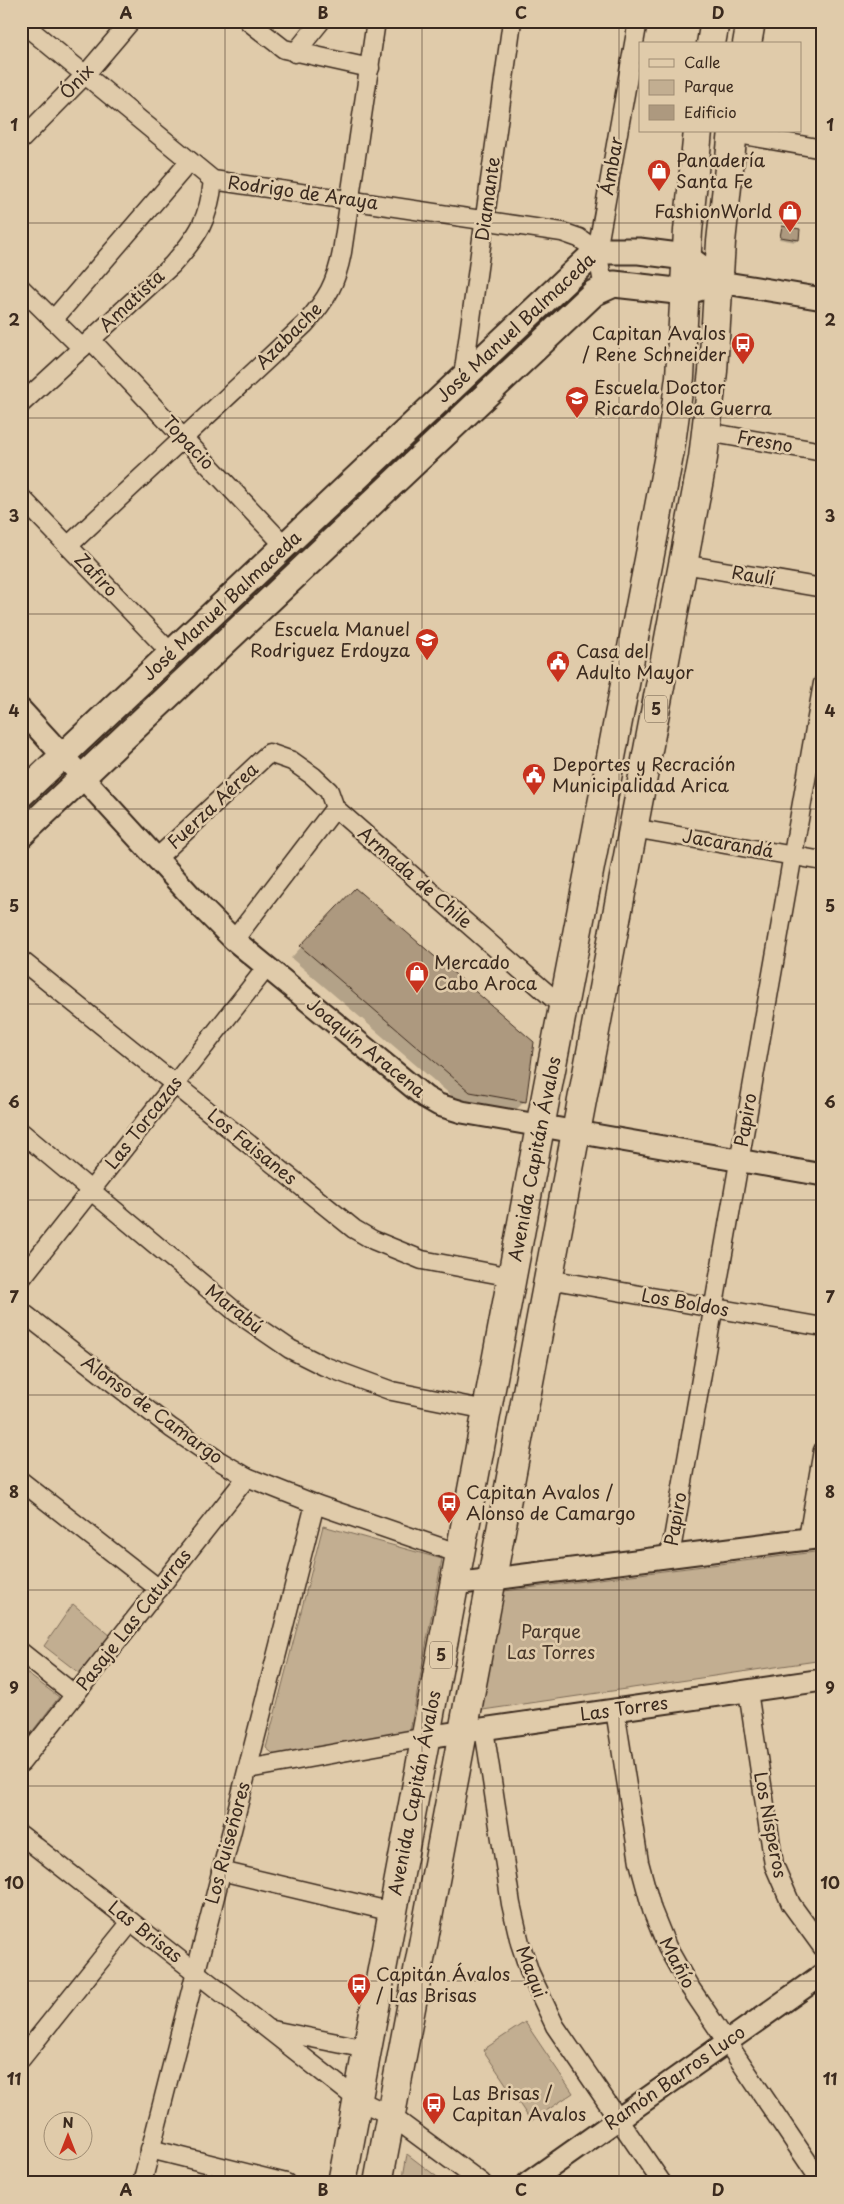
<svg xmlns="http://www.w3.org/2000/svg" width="844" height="2204" viewBox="0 0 844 2204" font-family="'Playpen Sans',sans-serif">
<rect width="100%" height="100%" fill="#e0cbaa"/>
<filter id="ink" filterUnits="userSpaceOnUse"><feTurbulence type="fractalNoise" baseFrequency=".02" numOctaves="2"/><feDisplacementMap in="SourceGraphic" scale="10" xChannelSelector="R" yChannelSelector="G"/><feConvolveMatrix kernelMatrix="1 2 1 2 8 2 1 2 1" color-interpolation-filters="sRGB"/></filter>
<g filter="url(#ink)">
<g fill="#c2ae91" stroke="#7e6c58">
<polygon points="323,1526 442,1559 409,1737 276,1756 266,1748"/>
<polygon points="823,1551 823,1660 476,1711 496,1592"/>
<polygon points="73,1604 111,1636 79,1673 44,1646"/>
<polygon points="21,1669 59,1697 21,1746"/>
<polygon points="525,2022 573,2093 531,2121 483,2050"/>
<polygon points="407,2154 445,2183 402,2183"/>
</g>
<g fill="#0003">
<polygon points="783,227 799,230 798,240 795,242 779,239"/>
<polygon points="344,901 533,1042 524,1102 514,1112 459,1102 291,958"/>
</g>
<g fill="#ad997f" stroke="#3b2a1e">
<polygon points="782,226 800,229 799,240 780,237"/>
<polygon points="355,888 534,1042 526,1102 470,1092 300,946"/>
</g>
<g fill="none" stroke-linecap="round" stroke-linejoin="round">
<g stroke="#3b2a1e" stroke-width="21">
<g id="minor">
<polyline points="248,21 284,49 370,68"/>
<polyline points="21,22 213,180 562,232 579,238 597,251 604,288"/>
<polyline points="295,53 321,21"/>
<polyline points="732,133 823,149"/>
<polyline points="21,140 85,75 131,21"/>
<polyline points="597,251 638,21"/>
<polyline points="21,288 82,348"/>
<polyline points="53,320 190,161"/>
<polyline points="91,340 285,546"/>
<polyline points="463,377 512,21"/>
<path d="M 21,404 L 172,265 C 198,236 209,220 213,180"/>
<polyline points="707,432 823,452"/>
<polyline points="21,497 171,653"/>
<path d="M 68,546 L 305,324 C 327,299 336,284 342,252 L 376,21"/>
<polyline points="683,564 823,588"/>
<polyline points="633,828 823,861"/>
<polyline points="157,858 269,753 292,761 313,776 329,791 335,808 564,1008"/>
<polyline points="234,940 335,808"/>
<polyline points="21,960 354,1229 373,1240 422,1260 512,1277"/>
<polyline points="21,1132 236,1312 290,1349 324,1366 392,1391 487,1410"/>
<polyline points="21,1279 267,967"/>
<polyline points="548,1279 823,1327"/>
<polyline points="21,1311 171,1428 218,1460 247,1477 315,1504 460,1554"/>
<polyline points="21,1481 159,1589"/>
<polyline points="808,1538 823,1450"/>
<polyline points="670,1556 823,683"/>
<polyline points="21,1652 75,1695"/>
<polyline points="748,1691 774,1865 791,1904 823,1948"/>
<polyline points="615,1710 639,1862 652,1910 667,1947 689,1986 822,2183"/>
<polyline points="484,1729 511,1904 520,1943 530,1973 555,2026 662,2183"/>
<polyline points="21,1763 247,1477"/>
<polyline points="248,1769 426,1737"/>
<polyline points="21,1835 358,2100 390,2115 482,2183"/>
<polyline points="221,1871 393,1912"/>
<polyline points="272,2030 367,2049"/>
<polyline points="21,2059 131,1922"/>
<polyline points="150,2149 286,2183"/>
<polyline points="142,2183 315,1504"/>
</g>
</g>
<g stroke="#3b2a1e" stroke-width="25">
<g id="tertiary">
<polyline points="720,282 823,299"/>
<polyline points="21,710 201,907 234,940 425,1097 439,1105 462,1112 823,1175"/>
<polyline points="454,1584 823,1537"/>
<polyline points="426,1737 823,1680"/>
<polyline points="528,2183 823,1974"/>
</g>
</g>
<g stroke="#3b2a1e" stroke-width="29">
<g id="secondary">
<polyline points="21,795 597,251 639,251 686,257 720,282"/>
<polyline points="21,835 594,293 614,284 685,292 705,286"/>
</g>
</g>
<g stroke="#3b2a1e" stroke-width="31">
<g id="trunk">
<polyline points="711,44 715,21"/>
<polyline points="747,44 751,21"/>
<polyline points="342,2183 540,1127 670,450 680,377 688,231 698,131"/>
<polyline points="378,2183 703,458 713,371 721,242 733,131"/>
</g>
</g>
<use href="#minor" stroke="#e0cbaa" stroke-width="18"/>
<use href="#tertiary" stroke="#e0cbaa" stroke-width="21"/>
<use href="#secondary" stroke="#e0cbaa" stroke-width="25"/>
<use href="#trunk" stroke="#e0cbaa" stroke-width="28"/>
</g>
</g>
<path fill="none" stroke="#3b2a1e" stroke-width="1" stroke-opacity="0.55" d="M 225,21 L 225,2183M 422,21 L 422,2183M 619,21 L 619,2183M 21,223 L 823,223M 21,418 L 823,418M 21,614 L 823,614M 21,809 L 823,809M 21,1004 L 823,1004M 21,1200 L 823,1200M 21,1395 L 823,1395M 21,1590 L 823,1590M 21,1786 L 823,1786M 21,1981 L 823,1981"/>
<defs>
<g id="shop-pin" transform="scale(1.25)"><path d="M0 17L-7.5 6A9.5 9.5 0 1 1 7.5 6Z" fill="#c8321e" stroke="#e0cbaa"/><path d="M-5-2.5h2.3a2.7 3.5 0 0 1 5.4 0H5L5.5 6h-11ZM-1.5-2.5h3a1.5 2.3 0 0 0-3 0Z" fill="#fff"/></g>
<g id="bus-pin" transform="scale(1.25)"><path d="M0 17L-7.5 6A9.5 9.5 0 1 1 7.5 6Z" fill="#c8321e" stroke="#e0cbaa"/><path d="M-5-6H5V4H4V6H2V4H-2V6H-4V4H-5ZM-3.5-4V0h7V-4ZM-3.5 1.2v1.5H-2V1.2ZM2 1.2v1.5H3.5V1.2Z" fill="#fff"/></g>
<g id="school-pin" transform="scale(1.25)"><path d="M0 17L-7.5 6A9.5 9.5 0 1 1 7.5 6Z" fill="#c8321e" stroke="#e0cbaa"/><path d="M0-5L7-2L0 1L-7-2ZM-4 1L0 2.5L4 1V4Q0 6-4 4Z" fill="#fff"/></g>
<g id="civic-pin" transform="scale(1.25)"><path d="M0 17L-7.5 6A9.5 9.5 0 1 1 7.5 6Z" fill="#c8321e" stroke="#e0cbaa"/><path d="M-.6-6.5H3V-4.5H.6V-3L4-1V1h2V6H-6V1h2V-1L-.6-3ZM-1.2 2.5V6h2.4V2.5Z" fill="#fff"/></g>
</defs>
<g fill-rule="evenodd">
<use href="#shop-pin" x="659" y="171"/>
<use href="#shop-pin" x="790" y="212"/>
<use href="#bus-pin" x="743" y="344"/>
<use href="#school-pin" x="577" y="398"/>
<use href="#school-pin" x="427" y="640"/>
<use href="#civic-pin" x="558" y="662"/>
<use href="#civic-pin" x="534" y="775"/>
<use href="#shop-pin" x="417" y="973"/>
<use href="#bus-pin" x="449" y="1503"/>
<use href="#bus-pin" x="359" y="1985"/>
<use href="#bus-pin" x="434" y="2104"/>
</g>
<g text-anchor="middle" stroke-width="5" stroke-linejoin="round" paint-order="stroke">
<g fill="#e0cbaa" stroke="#6c5a48" stroke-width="1">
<rect x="645" y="695.5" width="22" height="27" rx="4"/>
<rect x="430" y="1641.5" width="22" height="27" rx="4"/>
</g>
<g font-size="16" font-weight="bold" fill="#3b2a1e">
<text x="656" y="715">5</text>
<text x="441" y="1661">5</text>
</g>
<g font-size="18" fill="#3b2a1e" stroke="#e0cbaa">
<text transform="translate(77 82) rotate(-47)" y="6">Ónix</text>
<text transform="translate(612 166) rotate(-80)" y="6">Ámbar</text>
<text transform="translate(303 193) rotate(8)" y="6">Rodrigo de Araya</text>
<text transform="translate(488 199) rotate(-82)" y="6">Diamante</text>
<text transform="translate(132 301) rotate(-43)" y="6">Amatista</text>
<text transform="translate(516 328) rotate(-43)" y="6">José Manuel Balmaceda</text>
<text transform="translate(289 336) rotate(-45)" y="6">Azabache</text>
<text transform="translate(765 442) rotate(10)" y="6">Fresno</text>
<text transform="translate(188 443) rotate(47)" y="6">Topacio</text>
<text transform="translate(96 575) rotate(46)" y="6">Zafiro</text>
<text transform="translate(753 576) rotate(10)" y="6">Raulí</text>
<text transform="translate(222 606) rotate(-43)" y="6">José Manuel Balmaceda</text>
<text transform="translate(213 806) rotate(-43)" y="6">Fuerza Aérea</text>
<text transform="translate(728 844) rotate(10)" y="6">Jacarandá</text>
<text transform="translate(415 878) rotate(41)" y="6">Armada de Chile</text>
<text transform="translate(366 1048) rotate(39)" y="6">Joaquín Aracena</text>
<text transform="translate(746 1120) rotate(-80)" y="6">Papiro</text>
<text transform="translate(144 1123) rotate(-52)" y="6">Las Torcazas</text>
<text transform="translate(252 1147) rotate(39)" y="6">Los Faisanes</text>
<text transform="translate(535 1159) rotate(-79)" y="6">Avenida Capitán Ávalos</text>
<text transform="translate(685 1303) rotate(10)" y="6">Los Boldos</text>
<text transform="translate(234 1309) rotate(38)" y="6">Marabú</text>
<text transform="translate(152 1410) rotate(36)" y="6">Alonso de Camargo</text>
<text transform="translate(676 1519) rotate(-80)" y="6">Papiro</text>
<text transform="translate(134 1620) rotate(-52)" y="6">Pasaje Las Caturras</text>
<text transform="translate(624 1709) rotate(-8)" y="6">Las Torres</text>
<text transform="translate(415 1793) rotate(-79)" y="6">Avenida Capitán Ávalos</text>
<text transform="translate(770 1825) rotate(79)" y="6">Los Nísperos</text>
<text transform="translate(228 1843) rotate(-75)" y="6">Los Ruiseñores</text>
<text transform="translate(145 1932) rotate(38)" y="6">Las Brisas</text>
<text transform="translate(677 1963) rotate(62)" y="6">Mañío</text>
<text transform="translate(531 1972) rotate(69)" y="6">Maqui</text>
<text transform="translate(675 2078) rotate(-35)" y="6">Ramón Barros Luco</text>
</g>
<g font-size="18" fill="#3b2a1e" stroke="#e0cbaa" text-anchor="start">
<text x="676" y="167">Panadería<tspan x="676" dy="21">Santa Fe</tspan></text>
<text x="772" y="218" text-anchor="end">FashionWorld</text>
<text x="726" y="340" text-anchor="end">Capitan Avalos<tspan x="726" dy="21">/ Rene Schneider</tspan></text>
<text x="594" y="394">Escuela Doctor<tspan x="594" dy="21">Ricardo Olea Guerra</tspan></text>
<text x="410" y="636" text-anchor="end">Escuela Manuel<tspan x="410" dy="21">Rodriguez Erdoyza</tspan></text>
<text x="576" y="658">Casa del<tspan x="576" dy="21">Adulto Mayor</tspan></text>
<text x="552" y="771">Deportes y Recración<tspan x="552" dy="21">Municipalidad Arica</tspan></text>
<text x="434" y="969">Mercado<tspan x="434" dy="21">Cabo Aroca</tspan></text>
<text x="466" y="1499">Capitan Avalos /<tspan x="466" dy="21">Alonso de Camargo</tspan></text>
<text x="376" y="1981">Capitán Ávalos<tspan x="376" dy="21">/ Las Brisas</tspan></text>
<text x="452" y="2100">Las Brisas /<tspan x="452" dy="21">Capitan Avalos</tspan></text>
</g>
<g font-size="18" fill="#48372a" stroke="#e0cbaa">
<text x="551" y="1638">Parque<tspan x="551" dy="21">Las Torres</tspan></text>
</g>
</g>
<rect width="844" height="2204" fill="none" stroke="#e0cbaa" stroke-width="55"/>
<rect x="639" y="42" width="162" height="90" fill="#e0cbaa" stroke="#9e8b72"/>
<rect x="649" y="59" width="25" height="8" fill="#e0cbaa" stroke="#9e8b72"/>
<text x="684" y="68" font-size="15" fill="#3b2a1e">Calle</text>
<rect x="649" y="80" width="25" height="15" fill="#c2ae91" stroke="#9e8b72"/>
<text x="684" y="92" font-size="15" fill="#3b2a1e">Parque</text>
<rect x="649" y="105" width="25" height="15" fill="#ad997f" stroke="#9e8b72"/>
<text x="684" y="118" font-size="15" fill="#3b2a1e">Edificio</text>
<g transform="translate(68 2136)"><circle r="24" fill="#e0cbaa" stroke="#9e8b72"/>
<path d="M0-4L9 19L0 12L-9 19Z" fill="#c8321e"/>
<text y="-8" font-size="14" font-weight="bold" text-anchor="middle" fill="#3b2a1e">N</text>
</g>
<rect x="28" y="28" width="788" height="2148" fill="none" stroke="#3b2a1e" stroke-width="2"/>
<g font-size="16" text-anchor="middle" font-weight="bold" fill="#3b2a1e">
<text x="126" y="19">A</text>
<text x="323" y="19">B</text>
<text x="521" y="19">C</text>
<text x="718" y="19">D</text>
<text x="14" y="131">1</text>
<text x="830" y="131">1</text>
<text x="14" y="326">2</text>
<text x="830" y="326">2</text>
<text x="14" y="522">3</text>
<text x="830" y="522">3</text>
<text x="14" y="717">4</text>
<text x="830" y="717">4</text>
<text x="14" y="912">5</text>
<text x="830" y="912">5</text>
<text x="14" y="1108">6</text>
<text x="830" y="1108">6</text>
<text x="14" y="1303">7</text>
<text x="830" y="1303">7</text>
<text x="14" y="1498">8</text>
<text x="830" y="1498">8</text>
<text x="14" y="1694">9</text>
<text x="830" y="1694">9</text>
<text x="14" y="1889">10</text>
<text x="830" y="1889">10</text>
<text x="14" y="2085">11</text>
<text x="830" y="2085">11</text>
<text x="126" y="2196">A</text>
<text x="323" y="2196">B</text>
<text x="521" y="2196">C</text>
<text x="718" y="2196">D</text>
</g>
</svg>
